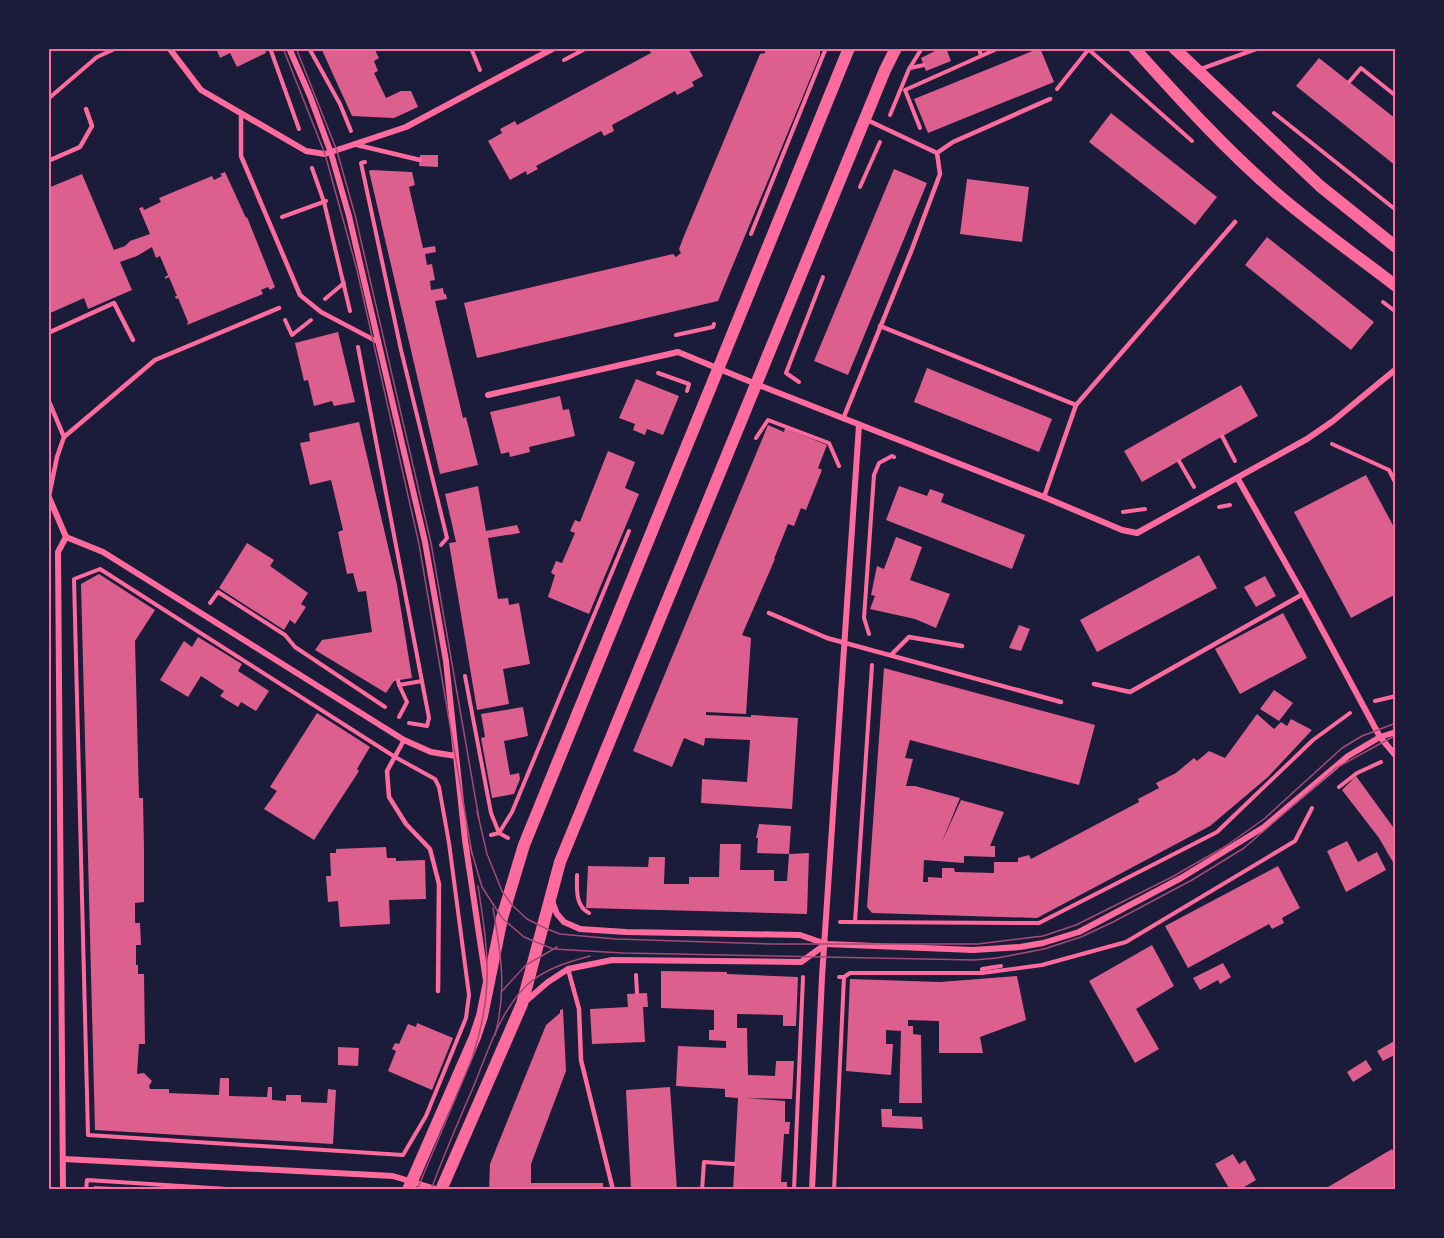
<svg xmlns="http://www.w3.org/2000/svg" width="1444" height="1238" viewBox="0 0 1444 1238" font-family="'Open Sans',sans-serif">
<rect width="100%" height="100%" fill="#1b1b3a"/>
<g fill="#dd5f8e">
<polygon points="216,48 264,48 266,53 237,67 230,53 220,58"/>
<polygon points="321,48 346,48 348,51 355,48 374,48 379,58 374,61 378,71 374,73 386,98 401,91 411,91 418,107 394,118 352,116"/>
<polygon points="656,48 688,48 703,76 692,82 694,86 677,95 675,91 612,125 614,131 604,136 601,131 536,166 538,169 527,175 526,171 510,180 488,141 502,133 500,129 515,121 517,125 651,53 650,51"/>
<polygon points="765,48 820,48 820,55 718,301 477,358 464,303 673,254 676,257 681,253 679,249 684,236 760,54 765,53"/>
<polygon points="941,48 946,48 951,61 926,71 921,58"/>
<polygon points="1040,48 1054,82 928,133 914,99"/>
<polygon points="1319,58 1396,119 1396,166 1296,86"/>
<polygon points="1111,113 1217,197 1195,225 1089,142"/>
<polygon points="420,155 438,155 438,167 419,166"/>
<polygon points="894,169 927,183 848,375 814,361"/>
<polygon points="371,170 412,172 415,185 409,187 423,248 435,246 436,252 425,254 427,265 432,264 435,280 430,281 431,290 443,288 444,294 446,294 447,299 435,301 463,418 466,417 478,465 440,474 369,171"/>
<polygon points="225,172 246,218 247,217 275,287 270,290 268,287 261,290 263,294 187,325 188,322 178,298 176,299 175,296 177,296 169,277 165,279 165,277 168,275 160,256 156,258 152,247 137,256 120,262 132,290 88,309 84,298 48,314 48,188 82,174 114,250 125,246 130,241 150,234 139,208 143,207 144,210 161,202 159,198 212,176 214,180 222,176 220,174"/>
<polygon points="967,179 1029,187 1022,242 960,234"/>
<polygon points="1267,237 1374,322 1351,350 1245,265"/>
<polygon points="338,332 355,402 334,406 332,401 314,406 308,380 304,381 295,343"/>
<polygon points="927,368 1052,419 1039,452 914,402"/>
<polygon points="636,379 679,396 663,435 647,429 645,435 633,430 635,424 619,418"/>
<polygon points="1241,385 1258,416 1142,482 1124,451"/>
<polygon points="560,396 563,410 569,409 575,436 529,447 530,452 510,457 509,452 501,454 490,412"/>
<polygon points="359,422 397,585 412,678 394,681 386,693 315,650 322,640 372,632 366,591 358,592 353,573 347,574 338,532 343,530 331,480 310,485 300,443 310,441 309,433"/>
<polygon points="768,425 784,432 785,428 827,445 818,468 822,470 806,510 801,508 794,526 788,524 774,559 775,559 742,635 751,638 746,714 706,712 706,715 751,717 751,715 798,718 792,809 701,803 702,779 747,782 750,740 705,738 704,746 684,738 672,767 633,751"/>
<polygon points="608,451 635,462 625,488 639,494 589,614 548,597 555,575 551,573 556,561 562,563 575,533 570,531 575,520 580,522"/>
<polygon points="1366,475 1396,531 1396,594 1351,618 1294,512"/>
<polygon points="478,486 486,531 517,525 520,533 488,538 498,599 508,598 509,605 519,603 530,664 503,669 509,704 477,710 449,543 456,542 445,494"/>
<polygon points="899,486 927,496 930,489 944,494 941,502 1025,535 1012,569 886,520"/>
<polygon points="896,537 922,547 910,580 950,594 936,628 915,619 870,609 875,596 871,595 877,566 884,569"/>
<polygon points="247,543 274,560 270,566 308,593 301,604 306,607 295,624 290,620 284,630 219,588"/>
<polygon points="1199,555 1217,588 1097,652 1080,620"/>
<polygon points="99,574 155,610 135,641 139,798 143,798 144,848 144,902 135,903 135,923 140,923 141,945 136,945 136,965 138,965 138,974 144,974 145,1044 139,1044 137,1074 144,1073 152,1081 149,1086 150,1089 169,1089 169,1093 219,1095 220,1078 229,1078 229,1096 267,1097 268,1087 272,1087 272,1100 286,1101 286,1095 301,1095 301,1102 327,1103 328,1089 336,1090 333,1144 95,1130 81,584"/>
<polygon points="1265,576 1276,596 1256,607 1244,587"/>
<polygon points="1283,613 1307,658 1240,694 1215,649"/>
<polygon points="1019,625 1030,629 1021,651 1009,648"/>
<polygon points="198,637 242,664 238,671 269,691 256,711 241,702 238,707 220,696 224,691 201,676 188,697 160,680 184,641 192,647"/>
<polygon points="884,668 1095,725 1079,785 910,740 905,758 913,759 906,786 915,786 960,798 941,844 961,800 1004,812 990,846 995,846 995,857 964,856 964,863 924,860 923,882 928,882 928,877 942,878 942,868 954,868 955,872 994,873 994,862 1018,862 1018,858 1029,855 1031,859 1139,802 1138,799 1159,788 1156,783 1176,773 1194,758 1197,761 1209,751 1225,758 1257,714 1274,729 1281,722 1287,726 1291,719 1312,730 1268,777 1210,826 1037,918 872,913 867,907"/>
<polygon points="1274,690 1293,703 1279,721 1260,709"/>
<polygon points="523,707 528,736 504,741 510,775 519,773 520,779 514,794 492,798 481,738 485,737 481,714"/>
<polygon points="317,713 370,747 357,769 359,771 314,840 264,809 277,791 270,787"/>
<polygon points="1356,776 1393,827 1396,825 1396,863 1394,864 1379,838 1342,790"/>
<polygon points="759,824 791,826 789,854 809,853 807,914 586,908 588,866 648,867 649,857 665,857 664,884 689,884 689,877 719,877 720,844 741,844 740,870 774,870 774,881 787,881 789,854 757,853 758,838 756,838"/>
<polygon points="1347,841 1358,862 1377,852 1386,870 1346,892 1327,851"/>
<polygon points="386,847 387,858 396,858 396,861 425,860 426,899 389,900 390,924 340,927 338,901 328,902 326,876 331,876 330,853 336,853 336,849"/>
<polygon points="1278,866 1300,908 1282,918 1284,923 1272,929 1269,924 1188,968 1165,926"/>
<polygon points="1152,945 1174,986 1136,1009 1159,1049 1135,1063 1089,981"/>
<polygon points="1223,963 1231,977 1220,984 1218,980 1200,990 1193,978"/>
<polygon points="661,971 727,972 727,974 798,977 796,1026 783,1026 783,1015 737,1014 737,1028 747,1028 748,1075 775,1076 776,1061 794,1061 792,1099 746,1098 785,1101 785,1122 790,1122 789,1134 784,1134 781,1182 787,1182 787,1190 733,1190 738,1098 725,1097 725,1089 676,1086 678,1046 726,1048 726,1041 709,1040 709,1030 714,1030 714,1010 661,1008"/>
<polygon points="1017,976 1026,1020 980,1037 983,1053 939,1053 939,1021 908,1020 908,1026 913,1026 913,1034 921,1035 922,1103 899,1103 901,1031 886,1030 886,1044 893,1044 891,1075 846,1071 850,979 940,982"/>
<polygon points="647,993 648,1007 643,1007 645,1042 592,1044 590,1009 628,1007 627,994"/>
<polygon points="563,1009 566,1071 531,1164 531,1183 603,1183 603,1190 489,1190 490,1164 546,1025 560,1013 560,1010"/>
<polygon points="417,1023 453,1038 432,1090 388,1071 396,1051 392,1049 395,1043 399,1044 408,1024 416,1027"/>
<polygon points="1396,1040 1396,1054 1383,1061 1377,1051"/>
<polygon points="338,1047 359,1048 358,1066 338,1065"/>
<polygon points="1366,1060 1372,1070 1353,1082 1347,1072"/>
<polygon points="670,1087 677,1190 631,1190 626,1090"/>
<polygon points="881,1109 892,1109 892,1116 922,1117 923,1129 882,1127"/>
<polygon points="1392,1149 1396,1157 1396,1190 1323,1190"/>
<polygon points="1233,1154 1239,1164 1245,1160 1256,1180 1239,1190 1230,1190 1215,1164"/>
<polygon points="94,1186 136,1188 136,1190 93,1190"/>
</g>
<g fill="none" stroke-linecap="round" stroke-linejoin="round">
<g stroke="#ff6b9d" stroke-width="4">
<polyline points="270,48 299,129"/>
<polyline points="309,48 340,104 351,131"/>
<polyline points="471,48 480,70"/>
<polyline points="979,48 981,56"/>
<polyline points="1087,48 1192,141"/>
<polyline points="564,60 587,48"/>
<polyline points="910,68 924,65"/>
<polyline points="1349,82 1361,68 1396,96"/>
<polyline points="1057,89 1088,50"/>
<polyline points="48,99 97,57 117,48"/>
<polyline points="1274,113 1396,210"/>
<polyline points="890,115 909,69 922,48"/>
<polyline points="920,128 905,90 999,48"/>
<polyline points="365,162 361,163 401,350 447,538 441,545"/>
<polyline points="312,168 324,202 350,311"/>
<polyline points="860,187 880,142"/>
<polyline points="282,217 326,201"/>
<polyline points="751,234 826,48"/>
<polyline points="325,299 344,283"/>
<polyline points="1383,302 1396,312"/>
<polyline points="285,320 292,335 311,320"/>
<polyline points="676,335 713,327 714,324"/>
<polyline points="358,347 429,718 427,726 409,723"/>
<polyline points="658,373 689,384 687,391"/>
<polyline points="799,382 786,373 823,277"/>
<polyline points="1222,436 1235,461"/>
<polyline points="756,438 768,420 829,443 839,466"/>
<polyline points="1332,444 1389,470 1396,484"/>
<polyline points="1179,461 1194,487"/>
<polyline points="1219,507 1230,505"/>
<polyline points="1123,512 1145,509"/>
<polygon points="100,569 395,757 435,779 439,787 449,843 469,995 466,1018 426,1116 403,1155 88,1135 74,579"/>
<polyline points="210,603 218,592 285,635 295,647 385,707"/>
<polyline points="869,634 864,618 874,475 879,463 892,456 894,457"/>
<polyline points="465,676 491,813 499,833 512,812 629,531"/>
<polyline points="398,680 399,685 422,681"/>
<polyline points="1375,701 1396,696"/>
<polyline points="399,717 407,702 399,685"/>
<polyline points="1339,787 1357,773 1381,762"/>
<polyline points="491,835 499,833 508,838"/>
<path d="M 577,875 C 577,889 575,906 589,913"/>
<polyline points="840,922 1039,923 1217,832 1313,740 1350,713"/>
<polyline points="855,922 872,665"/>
<polyline points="982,973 982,969 1001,966"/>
<polyline points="636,975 637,993"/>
<polyline points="839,977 844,977 850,973 982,973 1042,965 1126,942 1295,841 1312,808"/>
<polyline points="86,1190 87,1180 243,1190"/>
<polyline points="702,1190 704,1162 734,1164"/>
<polyline points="794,1190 803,977"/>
<polyline points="834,1190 844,977"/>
</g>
<g stroke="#ff6b9d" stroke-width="4.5">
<polyline points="1198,70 1259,48"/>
<polyline points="241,114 241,156 300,295 321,312 378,342"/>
<polyline points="865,119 937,153 953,142 1050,99"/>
<polyline points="357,145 420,160"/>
<polyline points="48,161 80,147 92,126 86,109"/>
<polyline points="880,326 1076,405"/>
<polyline points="48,333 114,303 133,340"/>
<polyline points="48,399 64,437"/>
<polyline points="843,419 912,249 940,174 937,153"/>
<polyline points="49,496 57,457 64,437 155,360 279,308"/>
<polyline points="1044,497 1076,405 1235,222"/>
<polyline points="769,613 827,638 1061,702"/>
<polyline points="891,655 909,637 962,646"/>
<polyline points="1094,684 1130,692 1303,594"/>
<polyline points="404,740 387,771 389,797 406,824 430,849 439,884 438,991"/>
<polyline points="568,969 579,1009 581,1060 613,1190"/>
</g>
<g stroke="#ff6b9d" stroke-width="6">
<polyline points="169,48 201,90 306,151 325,154 406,127 554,48"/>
<polyline points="289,48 310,96 331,153 349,216 425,542 446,661 465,840 486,981"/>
<polyline points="488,395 678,352 756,384 1044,497 1122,530 1137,533 1307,439 1333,421 1396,369"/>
<polyline points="1238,479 1303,594 1380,737 1396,756"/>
<polyline points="48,495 66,537"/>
<polyline points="66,537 103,552 404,740 431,752 456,756"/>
<polyline points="552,901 557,914 564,922 580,929 626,932 800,935 826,944 973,950 1020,947 1043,943 1079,932 1181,878 1264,827 1348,756 1380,737 1396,732"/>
<polyline points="526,1001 548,982 568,969 612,960 801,962 826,944"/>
<polyline points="64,1159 393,1176 439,1190"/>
<polyline points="63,1190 58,552 66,537"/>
<polyline points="812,1190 822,977 859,425"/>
</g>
<g stroke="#ff6b9d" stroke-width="12">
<path d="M 1134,48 C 1179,98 1225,149 1276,193 C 1314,226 1356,255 1396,286"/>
<polyline points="1174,48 1320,186 1396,247"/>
<polyline points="408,1190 475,1037 482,1016 502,918 524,845 849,48"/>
<polyline points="441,1190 522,1004 560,862 885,70 896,48"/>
</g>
<g stroke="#a44b75" stroke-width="1.5">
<polyline points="283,48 325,154 357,270 419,544 472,854"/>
<polyline points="296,48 337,151 355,215 431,543 479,819"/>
<polyline points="477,811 487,854 502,891 512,905 527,919 547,929 560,934 616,939 772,944 978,944 1043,936 1076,925 1172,877 1226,846 1264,819 1342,748 1362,736 1396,723"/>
<polyline points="470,846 482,887 502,918 524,937 553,949 623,953 974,960 997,958 1044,949 1081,937 1113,922 1192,880 1244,848 1336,768 1396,735"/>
<path d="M 493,908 C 501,954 507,990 495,1035"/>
<polyline points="502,991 526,965 557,947"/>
<path d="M 473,1055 C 494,992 488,950 478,886"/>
<polyline points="417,1190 476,1049"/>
<path d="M 431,1190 C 444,1154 460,1118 475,1083 C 488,1050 501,1010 527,985 C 544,969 568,962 590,956"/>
</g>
</g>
<rect width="1444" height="1238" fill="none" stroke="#1b1b3a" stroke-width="99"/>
<rect x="50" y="50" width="1344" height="1138" fill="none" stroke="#ff6b9d" stroke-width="2"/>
</svg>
